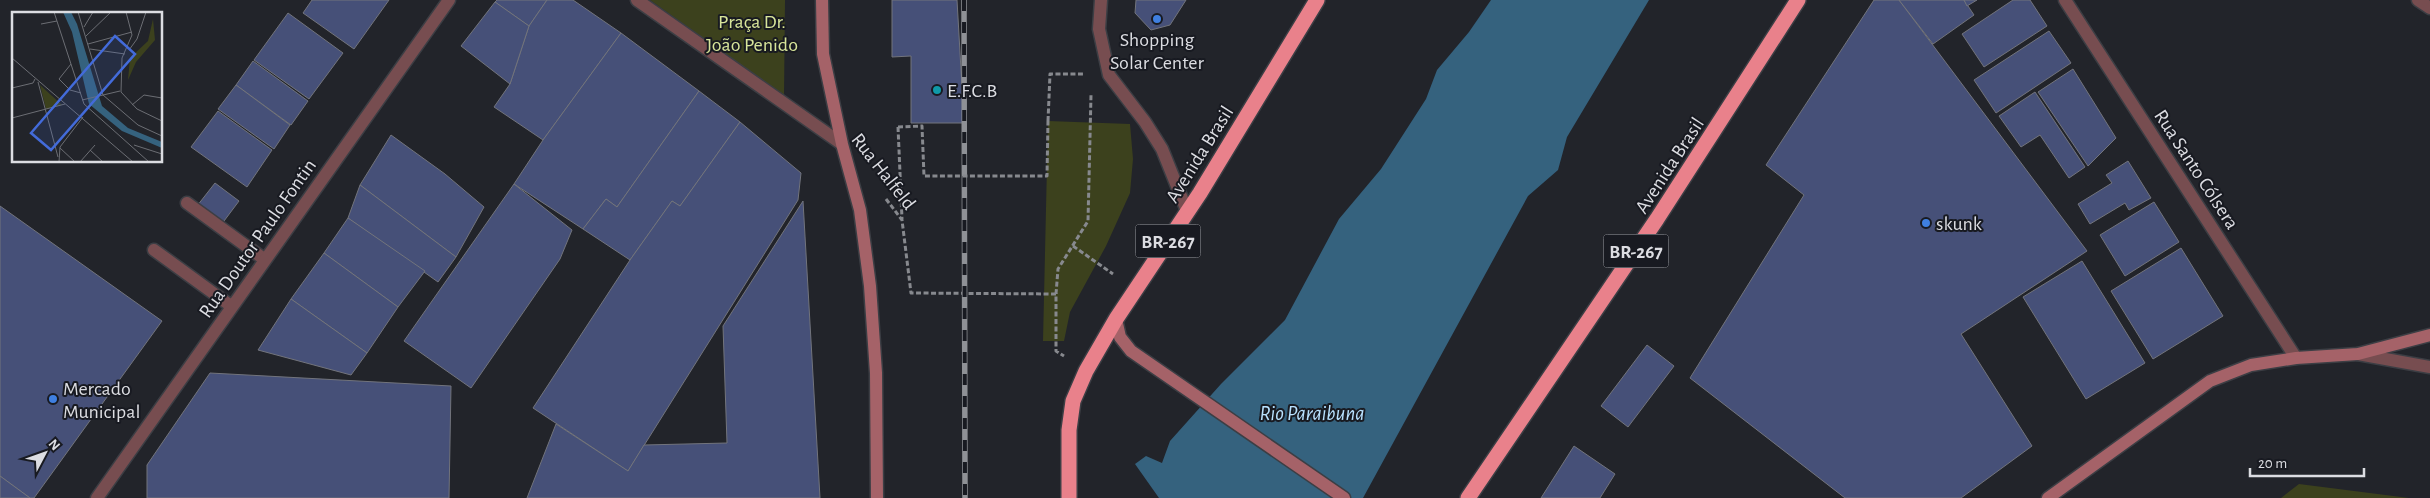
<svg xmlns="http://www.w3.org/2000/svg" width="2430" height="498" viewBox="0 0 2430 498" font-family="'Alegreya Sans',sans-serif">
<rect width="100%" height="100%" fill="#22242a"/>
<g fill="#3c411d">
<polygon points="650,0 785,0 784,96"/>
<polygon points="1048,121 1130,124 1133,159 1130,193 1106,246 1070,312 1064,341 1043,341"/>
<polygon points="2299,484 2409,498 2281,498"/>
</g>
<polygon fill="#35627e" points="1491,0 1649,0 1567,137 1558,170 1528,196 1363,498 1159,498 1135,464 1146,456 1162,463 1170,441 1221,384 1285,320 1339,219 1381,169 1426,99 1437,70 1469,32"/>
<g fill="#465078" stroke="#72747c">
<polygon points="312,0 389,0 354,49 303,13"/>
<polygon points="497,0 547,0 529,26 495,2"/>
<polygon points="547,0 573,0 621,33 543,140 494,107 510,84 529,26"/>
<polygon points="892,0 957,0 964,123 911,123 911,56 892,57"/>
<polygon points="1136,0 1186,0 1170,25 1151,30 1135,13"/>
<polygon points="1874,0 1899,0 2087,251 1961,334 2032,446 1961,498 1845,498 1690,378 1804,195 1766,165"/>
<polygon points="1899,0 1964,0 1974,15 1933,44"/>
<polygon points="1964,0 1977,0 1967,6"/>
<polygon points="2013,0 2030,0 2047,26 1984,67 1962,34"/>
<polygon points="495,2 529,26 510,84 461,46"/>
<polygon points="288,13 343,53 309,99 254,60"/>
<polygon points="2049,31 2071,63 1996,113 1974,80"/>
<polygon points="621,33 699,91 617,207 606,199 583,229 514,184 543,140"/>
<polygon points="253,61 308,101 291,125 236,85"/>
<polygon points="2073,69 2116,138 2088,166 2038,92"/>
<polygon points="236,85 290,125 274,149 218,109"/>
<polygon points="699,91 740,122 680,206 672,201 630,260 583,229 606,199 617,207"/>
<polygon points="2035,92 2085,167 2069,178 2040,135 2021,147 1999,116"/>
<polygon points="218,111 272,150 247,187 191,147"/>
<polygon points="740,122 801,173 798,200 628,471 533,408 630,260 672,201 680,206"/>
<polygon points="391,135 445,174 484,207 456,257 360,185"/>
<polygon points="2128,161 2151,198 2129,210 2125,203 2090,224 2078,204 2112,183 2106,175"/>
<polygon points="215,183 239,201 221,225 197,206"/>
<polygon points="514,184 572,230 560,259 471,388 404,341"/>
<polygon points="360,185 456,257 438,282 348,218"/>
<polygon points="803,201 820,498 527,498 556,424 628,471 644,445 727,443 723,326"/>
<polygon points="2154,202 2179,242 2125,276 2100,235"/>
<polygon points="0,206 162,321 34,498 30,498 0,476"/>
<polygon points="348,218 425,271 398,307 324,253"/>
<polygon points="2181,248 2223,316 2153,359 2111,291"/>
<polygon points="324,253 398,307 367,353 291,299"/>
<polygon points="2082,261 2145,363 2086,399 2023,297"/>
<polygon points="291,299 367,353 351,375 258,350"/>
<polygon points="1647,345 1674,366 1628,427 1601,406"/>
<polygon points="210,373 451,386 449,498 147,498 147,465"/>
<polygon points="1574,446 1615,474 1600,498 1541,498"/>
<polygon points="0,476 30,498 0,498"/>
</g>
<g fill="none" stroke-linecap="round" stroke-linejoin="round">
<g stroke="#3c3e44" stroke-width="15">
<g id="lane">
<polyline points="187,203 264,259"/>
<polyline points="154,250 231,306"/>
</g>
</g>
<g stroke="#3c3e44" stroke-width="15">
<g id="street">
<polyline points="637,0 842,144"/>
<polyline points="1101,0 1099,29 1109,75 1145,122 1162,149 1187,211"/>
<polyline points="2065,0 2296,358"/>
<polyline points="2418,0 2430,8"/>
<polyline points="2358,354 2430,367"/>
<polyline points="97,498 449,0"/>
</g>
</g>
<g stroke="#3c3e44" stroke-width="15">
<g id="secondary">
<polyline points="822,0 823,54 842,144 860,210 870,286 876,373 877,498"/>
<polyline points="1116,319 1120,337 1131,351 1344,498"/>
<polyline points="2048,498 2210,381 2251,365 2296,358 2358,354 2430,335"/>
</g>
</g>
<g stroke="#3c3e44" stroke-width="18">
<g id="highway">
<polyline points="1069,498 1069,430 1073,401 1086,371 1116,319 1200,193 1317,0"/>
<polyline points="1468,498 1657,219 1798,0"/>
</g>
</g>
<g stroke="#87898e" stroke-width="3" stroke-dasharray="5 2.5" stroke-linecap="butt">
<polyline points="1048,121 1050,74 1083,74"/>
<polyline points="898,127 902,219"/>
<polyline points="886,199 902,220 911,293 1056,294 1056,351 1064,356"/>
<polyline points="1073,246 1113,274"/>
<polyline points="1056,294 1058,269 1088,221 1091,95"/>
</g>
<use href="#lane" stroke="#774d50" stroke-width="12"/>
<use href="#street" stroke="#774d50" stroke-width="12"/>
<use href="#secondary" stroke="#a56268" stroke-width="12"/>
<use href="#highway" stroke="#e9818b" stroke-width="15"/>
<g stroke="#8f9196" stroke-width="5.5">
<polyline id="rail" points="964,0 965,498"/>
</g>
<use href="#rail" stroke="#181a21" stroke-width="4" stroke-dasharray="11" stroke-linecap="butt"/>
<polyline stroke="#87898e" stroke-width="3" stroke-dasharray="5 2.5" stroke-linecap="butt" points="898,127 922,126 924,176 1047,176 1048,121"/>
</g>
<g fill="#3f7fe0" stroke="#181a21" stroke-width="2">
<circle cx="1157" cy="19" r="5"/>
<circle cx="1926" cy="223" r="5"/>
<circle cx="53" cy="399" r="5"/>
</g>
<circle fill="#0f9aa8" stroke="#181a21" stroke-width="2" cx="937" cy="90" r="5"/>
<g text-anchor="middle" stroke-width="4" stroke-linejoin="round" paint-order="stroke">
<g fill="#181a21" stroke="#a1a2a8" stroke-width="1">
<rect x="1135.5" y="224.5" width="65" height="33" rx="4"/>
<rect x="1603.5" y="234.5" width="65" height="33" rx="4"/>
</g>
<g font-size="19" font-weight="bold" fill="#dcdde2">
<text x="1168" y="248">BR-267</text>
<text x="1636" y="258">BR-267</text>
</g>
<g font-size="20" fill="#d8e59a" stroke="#181a21">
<text x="752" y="28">Praça Dr.<tspan x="752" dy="23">João Penido</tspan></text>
</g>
<g font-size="20" fill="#dcdde2" stroke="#181a21" text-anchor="start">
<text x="1157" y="46" text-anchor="middle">Shopping<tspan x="1157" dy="23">Solar Center</tspan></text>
<text x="947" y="97">E.F.C.B</text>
<text x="1936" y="230">skunk</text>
<text x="63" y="395">Mercado<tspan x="63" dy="23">Municipal</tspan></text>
</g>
<g font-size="20" fill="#dcdde2" stroke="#181a21">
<text transform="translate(1199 154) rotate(-58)" y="7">Avenida Brasil</text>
<text transform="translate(1669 165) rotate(-57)" y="7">Avenida Brasil</text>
<text transform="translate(2197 169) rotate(57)" y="7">Rua Santo Cólsera</text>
<text transform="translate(884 171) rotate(52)" y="7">Rua Halfeld</text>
<text transform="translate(257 238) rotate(-55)" y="7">Rua Doutor Paulo Fontin</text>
</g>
<g font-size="21" font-style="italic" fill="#b9e2ff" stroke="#181a21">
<text x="1312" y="420">Rio Paraibuna</text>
</g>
</g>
<g transform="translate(12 12)">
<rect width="150" height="150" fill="#22242a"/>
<path d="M 141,7 L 143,28 L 124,50 L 116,68 L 118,46 L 136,29 ZM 28,73 L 50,93 L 34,97 Z" fill="#3c411d"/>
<path d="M 51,0 L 59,0 L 65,12 L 90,94 L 116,116 L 150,130 L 150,136 L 110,119 L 77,92 L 60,20 Z" fill="#35627e"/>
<path fill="none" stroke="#6c6e74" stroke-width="1" d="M 42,0 L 72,92 L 137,150M 66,0 L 91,83 L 126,113 L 150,124M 114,0 L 120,23 L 110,46 L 109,80 L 125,97 L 150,109M 29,12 L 45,9M 72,15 L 81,0M 74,24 L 99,0M 76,32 L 120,20M 78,37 L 113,42M 117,38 L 125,27 L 134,0M 0,46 L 121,150M 59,52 L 47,67 L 58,78 L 69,81M 26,70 L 46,145M 0,76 L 21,71 L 23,67M 70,88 L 108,79M 120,93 L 132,83 L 150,86M 0,106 L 53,92M 122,133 L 150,142M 48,136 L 63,150M 78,138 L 91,150M 47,150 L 48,135 L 71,105M 68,150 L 83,133"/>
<path fill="#436bda" fill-opacity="0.15" stroke="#436bda" stroke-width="2.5" d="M 103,24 L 123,42 L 39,138 L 19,121 Z"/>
<rect width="150" height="150" fill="none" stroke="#dcdde2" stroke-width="2.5"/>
</g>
<g transform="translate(45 453) rotate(49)" stroke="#181a21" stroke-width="4" paint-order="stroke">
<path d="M0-4L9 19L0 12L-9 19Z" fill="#dcdde2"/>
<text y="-8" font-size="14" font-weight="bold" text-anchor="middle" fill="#dcdde2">N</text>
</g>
<path d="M2250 468v8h114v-8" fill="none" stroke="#dcdde2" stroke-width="2.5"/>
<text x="2258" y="468" font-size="15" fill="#dcdde2" stroke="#181a21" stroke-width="4" paint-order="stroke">20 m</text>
</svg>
